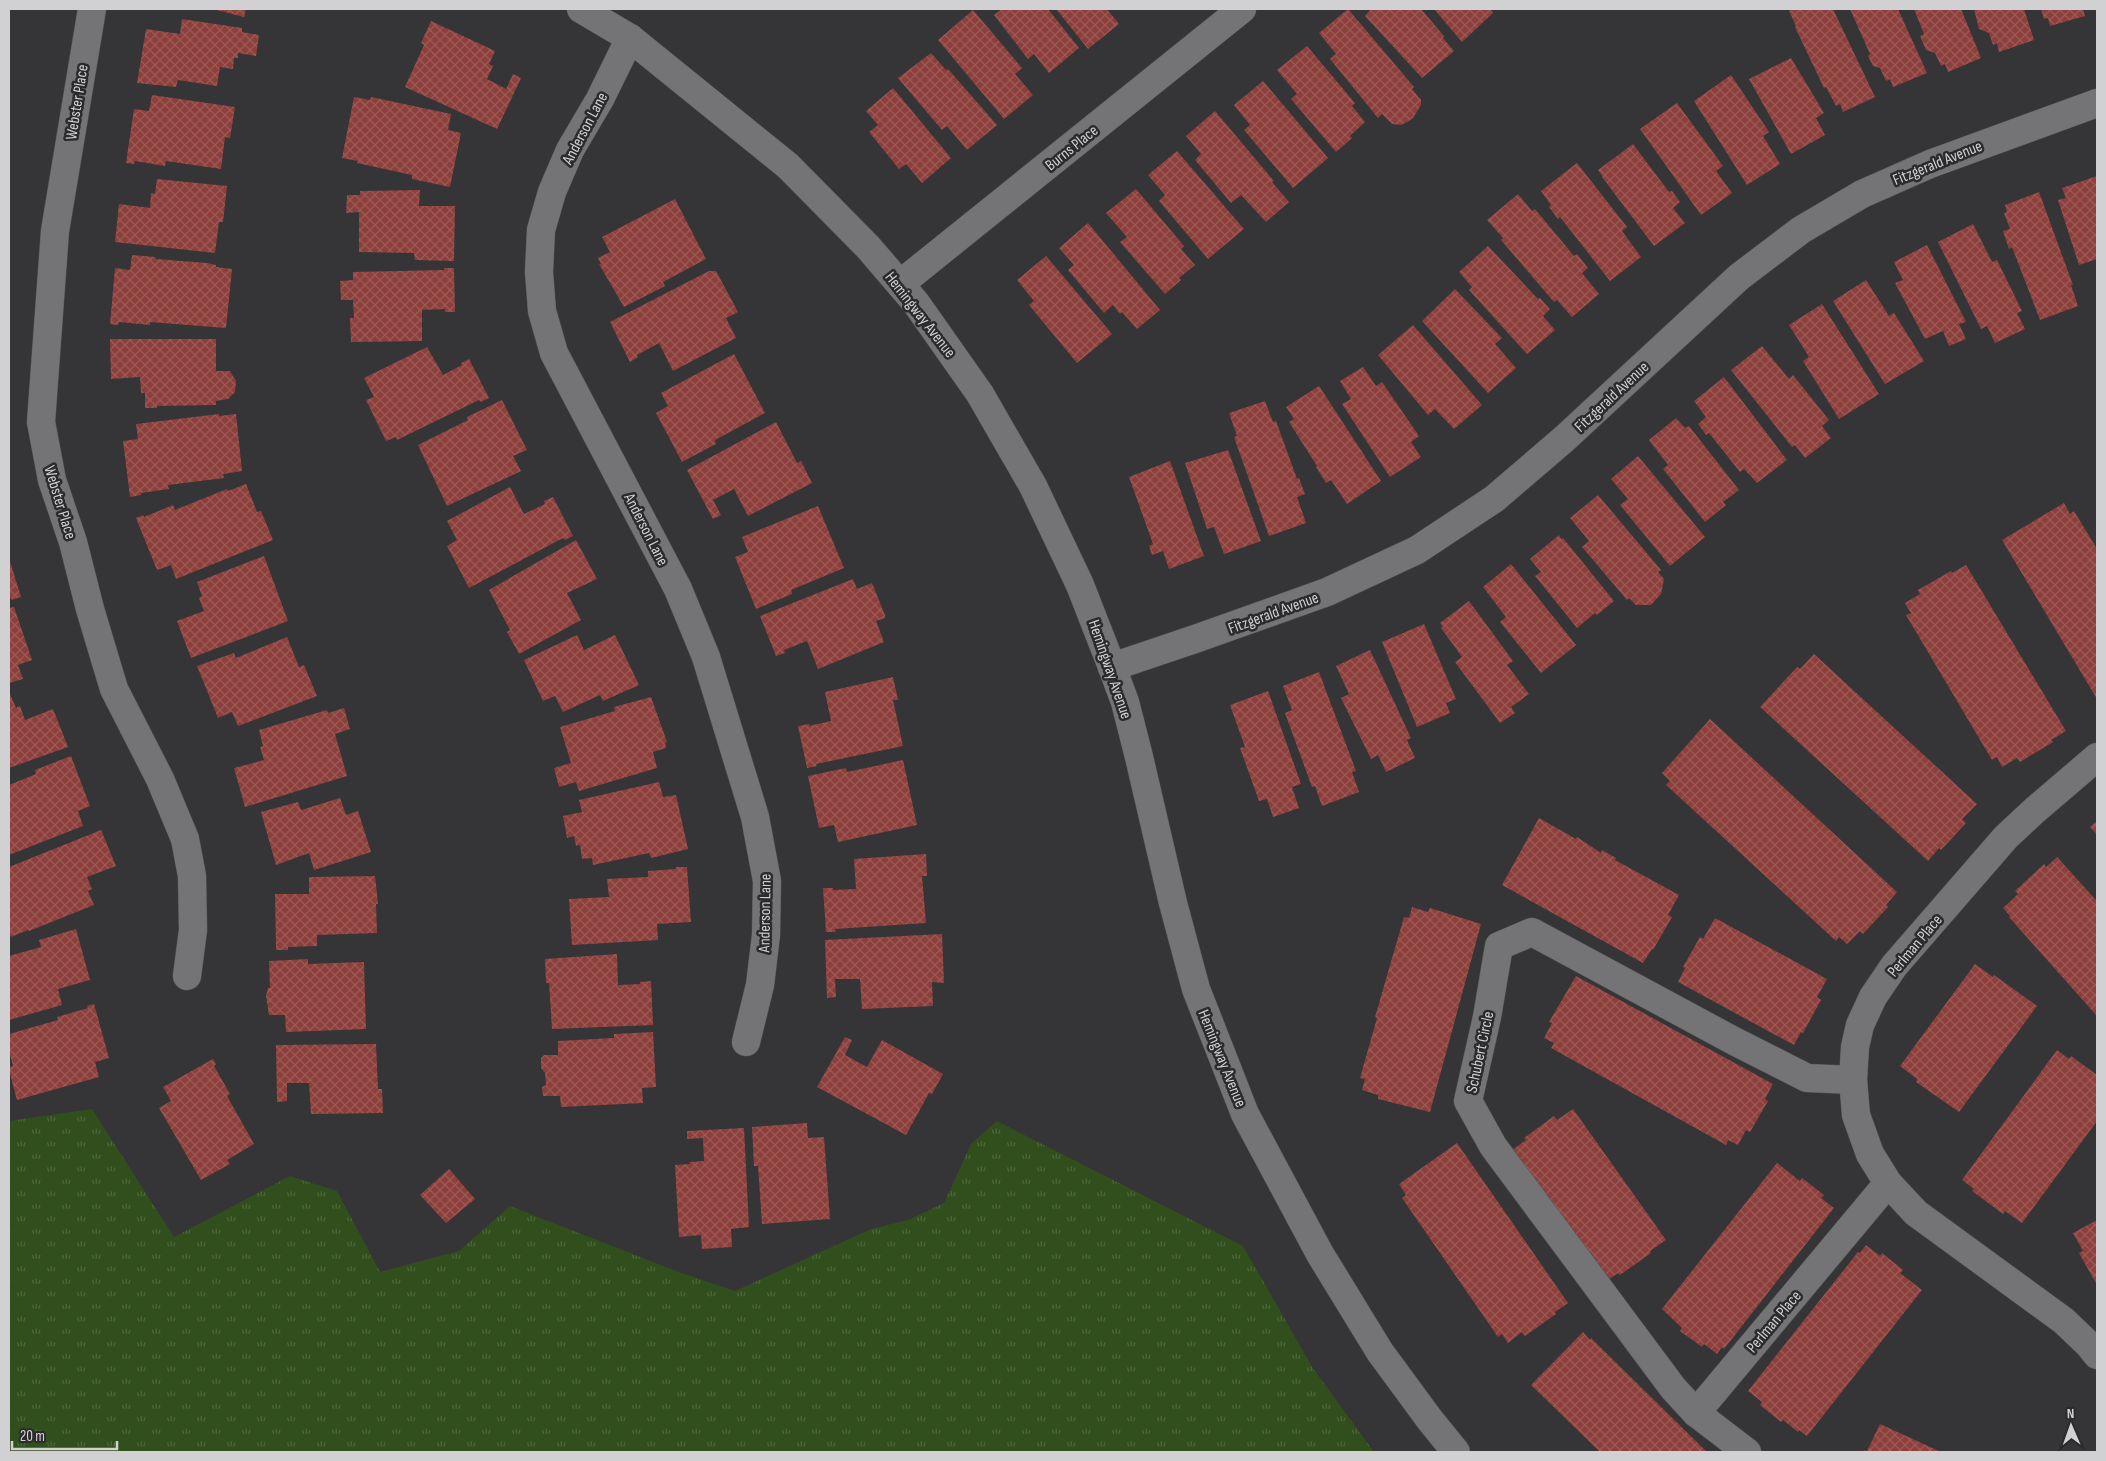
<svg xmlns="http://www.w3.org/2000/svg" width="2106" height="1461" viewBox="0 0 2106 1461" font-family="'Sofia Sans Condensed',sans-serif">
<defs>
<pattern id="grass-tufts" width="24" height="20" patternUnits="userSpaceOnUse" patternTransform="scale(1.25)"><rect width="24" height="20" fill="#314f1c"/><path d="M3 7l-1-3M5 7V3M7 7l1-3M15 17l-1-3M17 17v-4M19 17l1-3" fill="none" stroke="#4e673c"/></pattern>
<pattern id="building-cross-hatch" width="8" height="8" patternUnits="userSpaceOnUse" patternTransform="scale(1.25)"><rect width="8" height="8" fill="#8d3f3b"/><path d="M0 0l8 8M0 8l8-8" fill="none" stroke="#9c5a56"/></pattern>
</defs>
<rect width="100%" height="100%" fill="#353437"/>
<polygon fill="url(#grass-tufts)" points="92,1109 174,1237 290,1176 337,1191 380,1272 459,1251 510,1206 676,1271 735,1291 871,1229 908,1220 944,1203 971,1144 997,1121 1243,1246 1312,1367 1374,1452 9,1452 9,1121"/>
<g fill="url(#building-cross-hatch)">
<polygon points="213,9 246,9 244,17"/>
<polygon points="1002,9 1048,9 1079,48 1049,73 1034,54 1028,59 994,15"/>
<polygon points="1056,9 1107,9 1119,24 1088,49"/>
<polygon points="1348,9 1414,87 1412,89 1421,100 1421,105 1413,118 1407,122 1401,125 1392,124 1382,114 1378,118 1330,59 1336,54 1319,33"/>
<polygon points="1371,9 1421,9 1444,36 1443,38 1454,51 1422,78 1365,16"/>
<polygon points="1434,9 1490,9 1493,13 1462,42"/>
<polygon points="1794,9 1833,9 1875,97 1843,112 1840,104 1836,106 1826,87 1824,88 1795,27 1796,26 1789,11"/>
<polygon points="1850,9 1898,9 1927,73 1893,87 1890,79 1886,81 1880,68 1873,66 1868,56 1870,54"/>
<polygon points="1914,9 1961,9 1981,58 1948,72 1945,64 1941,66 1935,53 1926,50 1920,36 1924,34"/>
<polygon points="1974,9 2024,9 2034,40 1999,52 1997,43 1993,45 1989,33 1979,29"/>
<polygon points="2041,9 2083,9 2085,16 2050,26 2048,18 2044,19"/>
<polygon points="973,10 1022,68 1015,74 1033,95 1004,119 938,40"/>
<polygon points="182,19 242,28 242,32 259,35 256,56 238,53 238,58 234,58 233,69 220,67 217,86 178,80 176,87 137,83 146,29 180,34"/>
<polygon points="431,21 495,51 489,64 493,66 487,79 506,89 513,74 521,78 497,129 405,87 424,45 421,43"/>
<polygon points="1307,46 1355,103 1352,106 1365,122 1350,136 1352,138 1336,152 1291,99 1297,94 1277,70"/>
<polygon points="931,53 946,70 948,69 997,125 967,150 947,126 942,130 898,78"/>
<polygon points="1791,58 1824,113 1816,118 1825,135 1791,154 1749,79"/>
<polygon points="1731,75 1769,132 1763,136 1780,164 1747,185 1694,101"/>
<polygon points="1263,81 1328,158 1293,188 1244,130 1250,125 1234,105"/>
<polygon points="893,88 951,158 922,183 906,164 899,169 869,132 878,125 866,111"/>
<polygon points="152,95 235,107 230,138 225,137 221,169 166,161 165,166 135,161 134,164 126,163 134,109 149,111"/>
<polygon points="354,97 370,100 371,97 451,114 448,130 461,133 450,187 412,179 412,175 357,163 358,161 342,158"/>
<polygon points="1677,103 1723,166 1716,171 1732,193 1701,215 1640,129"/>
<polygon points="1215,111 1274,181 1272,182 1289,202 1266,222 1241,195 1231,203 1195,160 1201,154 1186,136"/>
<polygon points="1633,144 1669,192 1672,191 1680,202 1673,208 1685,223 1654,246 1602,177 1603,177 1598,170"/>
<polygon points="1177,151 1244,229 1208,259 1159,201 1165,195 1148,175"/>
<polygon points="1577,163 1627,227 1622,231 1641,257 1610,281 1560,217 1558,219 1549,207 1551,205 1541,191"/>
<polygon points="2097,176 2097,259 2079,265 2058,200 2066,198 2062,188"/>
<polygon points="157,179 227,186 223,222 219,222 215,253 115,242 119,204 150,208 151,193 155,194"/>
<polygon points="1136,189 1184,246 1181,249 1195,265 1179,278 1181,280 1165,294 1120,242 1127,237 1106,213"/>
<polygon points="420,190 419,206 455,206 454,261 415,260 414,253 359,252 359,212 346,213 347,195 360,195 360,191"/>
<polygon points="2039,192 2073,285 2071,285 2078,306 2040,320 2012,247 2009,249 2003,231 2010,229 2004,213 2007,212 2005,205"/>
<polygon points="1518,194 1532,211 1535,209 1574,256 1577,254 1588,268 1582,273 1599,294 1572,317 1557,300 1554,302 1501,240 1503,238 1487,220"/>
<polygon points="675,199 706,259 663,282 665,286 624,307 599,264 601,264 598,258 610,252 602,237"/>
<polygon points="1088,223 1160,310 1137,329 1122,312 1120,314 1113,305 1104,313 1068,270 1074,265 1059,248"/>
<polygon points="1973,224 1992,262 1997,260 2022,311 2017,313 2025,329 1995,343 1987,326 1981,329 1938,242"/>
<polygon points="1927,245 1966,322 1959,324 1966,339 1949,346 1943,331 1925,339 1895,283 1903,280 1894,262"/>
<polygon points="1488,246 1538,299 1540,298 1550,309 1543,316 1555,330 1527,354 1469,290 1472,287 1459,272"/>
<polygon points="132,255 155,257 156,259 207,263 216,265 216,267 232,269 226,328 150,322 150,325 119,322 118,325 110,324 115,268 130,270"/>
<polygon points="1046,256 1112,334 1077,363 1029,305 1034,301 1017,280"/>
<polygon points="444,268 454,268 455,312 445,312 445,309 422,310 422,341 351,342 350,318 354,318 353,300 341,300 340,281 353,280 353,272 444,270"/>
<polygon points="709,271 716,271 738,312 726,318 736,338 673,371 659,343 637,355 638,357 630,362 610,322"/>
<polygon points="1866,280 1889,316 1894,313 1924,361 1885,384 1833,301"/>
<polygon points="1455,289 1502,338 1495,344 1516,368 1488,393 1422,321"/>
<polygon points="1822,304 1879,394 1839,419 1803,361 1809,357 1789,325"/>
<polygon points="1413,325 1482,405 1454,429 1435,409 1428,415 1378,355"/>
<polygon points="110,339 216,339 216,371 230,371 236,381 235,392 228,399 216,401 216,405 157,406 157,408 145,408 145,393 141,393 140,377 111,379"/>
<polygon points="1762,346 1789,379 1793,375 1829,420 1822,426 1831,438 1805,458 1795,445 1792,447 1731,370"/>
<polygon points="427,347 443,375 462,365 461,363 469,359 489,398 481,402 479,400 397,440 396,437 386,441 366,400 374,397 364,378"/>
<polygon points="734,354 765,413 715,440 716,444 682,462 656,413 668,406 661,393"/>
<polygon points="1363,367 1376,386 1382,382 1419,436 1411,442 1421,457 1390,477 1342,404 1351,399 1340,381"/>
<polygon points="1724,377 1787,460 1757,483 1744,469 1740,472 1709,433 1706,435 1698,424 1706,417 1694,401"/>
<polygon points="1319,386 1381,481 1347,504 1331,480 1326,483 1316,467 1317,466 1289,422 1294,419 1286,407"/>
<polygon points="502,400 527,450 513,456 521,471 447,506 418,445 468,420 467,417"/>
<polygon points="1265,401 1273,422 1276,421 1297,479 1299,478 1305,494 1297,497 1306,523 1269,536 1234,437 1237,436 1229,413"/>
<polygon points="219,414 219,416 236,414 242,471 223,474 224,478 168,485 169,489 141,493 141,495 130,497 123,441 138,439 136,424"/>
<polygon points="1676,418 1685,428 1689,426 1739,490 1723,502 1726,505 1705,522 1663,469 1668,465 1649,440"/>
<polygon points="776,422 797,463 801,461 812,483 748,516 734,489 713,500 721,515 713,519 687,470"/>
<polygon points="1228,450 1261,541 1224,554 1214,527 1207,529 1185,463"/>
<polygon points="1638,456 1705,537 1670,566 1620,505 1628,499 1611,479"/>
<polygon points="1170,461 1204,556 1169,569 1163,551 1152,555 1149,546 1153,544 1129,477"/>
<polygon points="246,484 257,512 261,511 273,540 176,579 171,565 157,570 136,518 143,515 144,517 173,505 175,510 227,489 228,491"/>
<polygon points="510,487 524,514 545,504 544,501 553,497 573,536 565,540 563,538 469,588 447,546 457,540 447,521"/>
<polygon points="1598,495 1661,570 1658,572 1664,579 1661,594 1651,605 1636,605 1629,598 1627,600 1582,547 1589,541 1570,518"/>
<polygon points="2064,503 2070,514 2074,511 2097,549 2097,699 2002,540"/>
<polygon points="818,506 844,568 791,590 792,594 756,609 735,557 748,552 742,537"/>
<polygon points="1559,535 1561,539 1563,538 1614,601 1597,615 1595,613 1577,628 1535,576 1541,572 1530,559"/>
<polygon points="576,540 597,579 567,593 581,620 519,654 507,632 510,630 489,590"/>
<polygon points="264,556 288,621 191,658 177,621 204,611 199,598 202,596 197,582"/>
<polygon points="9,558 21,597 12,600 11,598 9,599"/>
<polygon points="1511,564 1576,645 1541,673 1500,622 1506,617 1483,587"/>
<polygon points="1966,565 2066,731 2051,740 2053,742 2020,762 2017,758 2002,767 1997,757 1992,760 1906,615 1911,613 1905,603 1920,594 1918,590 1951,571 1952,573"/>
<polygon points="853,579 857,589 872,583 885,615 885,618 876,621 884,642 818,669 807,641 784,650 785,653 776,656 760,616"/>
<polygon points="1469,601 1513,661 1507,665 1529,694 1511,707 1515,713 1500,723 1455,662 1462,657 1441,628 1443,627 1440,623"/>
<polygon points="14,607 32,660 18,665 23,679 9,683 9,608"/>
<polygon points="1424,624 1456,699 1446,703 1450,713 1417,727 1382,642"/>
<polygon points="577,635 584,650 615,635 639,685 603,701 600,695 563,712 555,696 543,701 524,660"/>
<polygon points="287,637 299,667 304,665 317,696 238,726 232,712 218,718 197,666 234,653 236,658"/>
<polygon points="1370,650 1411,738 1407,740 1415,758 1386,772 1378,755 1371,759 1341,698 1349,694 1336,666"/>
<polygon points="1814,654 1977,804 1962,819 1966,823 1941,850 1939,848 1928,861 1760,707 1797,667 1800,669"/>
<polygon points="1319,672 1356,771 1352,772 1359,792 1322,806 1315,786 1312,787 1285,713 1292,710 1283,686"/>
<polygon points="893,677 898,700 893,700 903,746 816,764 817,766 807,768 798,726 809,724 809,726 831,721 825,692"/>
<polygon points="1268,691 1301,784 1292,787 1299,808 1273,817 1267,799 1259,801 1240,748 1245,747 1230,705"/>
<polygon points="10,694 16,708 20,706 25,720 53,709 68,747 9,768 9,695"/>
<polygon points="651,697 667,742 665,743 666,748 653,752 657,768 579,791 576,782 559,787 554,768 571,763 560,727 615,711 614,707"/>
<polygon points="344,708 350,729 335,734 347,776 245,807 234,768 264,760 260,747 263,746 259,730 327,710 328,713"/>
<polygon points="1710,719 1897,892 1886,905 1888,907 1863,934 1860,931 1847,944 1839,937 1836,941 1666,785 1670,781 1662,773"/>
<polygon points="71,756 90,806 78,811 83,826 9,855 9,785 36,774 35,770"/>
<polygon points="903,760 917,825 838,842 834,825 819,828 808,776 846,768 847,772"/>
<polygon points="659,782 663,797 676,795 688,849 651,858 649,853 593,865 592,858 582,859 580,845 576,846 574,836 567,838 563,816 582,812 579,800"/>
<polygon points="340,798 346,815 358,811 371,852 314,870 309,853 276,865 261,812 298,802 301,810"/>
<polygon points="1539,818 1576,839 1577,837 1601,853 1602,850 1616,858 1615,860 1679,895 1668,915 1672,917 1653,950 1652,949 1643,963 1502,885"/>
<polygon points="2097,821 2097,835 2090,827"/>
<polygon points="101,830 116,866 87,877 92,889 88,891 94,905 29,931 28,930 11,937 9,932 9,867"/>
<polygon points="926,854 927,876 922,876 926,923 835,929 836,932 826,932 823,888 833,888 833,890 856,889 854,859"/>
<polygon points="2057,857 2097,901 2097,1016 2009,917 2010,916 2003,908 2018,894 2015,891 2044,864 2046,867"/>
<polygon points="676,867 687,867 691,922 657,924 658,940 572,945 569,899 609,897 607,879 648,877 648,871 676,869"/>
<polygon points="375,876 378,904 376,904 377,933 317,935 317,946 288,947 288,950 276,950 275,894 309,894 309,877"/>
<polygon points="1412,907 1428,912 1430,908 1481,924 1430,1112 1378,1099 1378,1095 1362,1090 1365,1079 1360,1078 1377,1018 1375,1017 1404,917 1409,918"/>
<polygon points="1715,918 1827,979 1817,997 1821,1000 1803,1033 1801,1032 1794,1045 1678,982 1685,968 1683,967 1700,937 1703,939"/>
<polygon points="76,929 90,980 58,989 62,1005 9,1020 9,956 41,947 39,940"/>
<polygon points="942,934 944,983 932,982 933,1006 862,1009 860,979 835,979 836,997 827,998 825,940"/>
<polygon points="617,954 618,985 640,984 640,982 651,981 653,1025 552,1029 549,983 546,983 545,959"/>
<polygon points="308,959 308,964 364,962 366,1029 286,1032 285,1015 269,1015 266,996 268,988 270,988 269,961"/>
<polygon points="1975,964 1993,977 1994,975 2037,1006 1959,1112 1916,1082 1917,1079 1900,1066"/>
<polygon points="1576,976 1773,1084 1765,1099 1768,1101 1750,1132 1746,1130 1738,1145 1728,1140 1726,1145 1551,1048 1554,1043 1544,1038 1552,1023 1549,1022"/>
<polygon points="94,1004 109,1058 95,1062 99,1077 17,1100 9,1070 9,1067 13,1066 9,1051 9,1034 58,1020 57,1017 88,1008 87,1006"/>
<polygon points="653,1032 656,1087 642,1088 643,1103 561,1107 560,1096 543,1096 542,1087 546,1085 545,1073 541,1068 541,1058 544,1055 558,1055 558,1041 614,1038 614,1034"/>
<polygon points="845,1037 852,1040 845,1055 867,1067 882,1040 943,1074 932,1094 929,1093 906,1135 817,1087"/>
<polygon points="376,1044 378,1089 382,1089 383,1113 311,1114 309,1083 287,1083 287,1101 277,1102 276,1045"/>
<polygon points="2057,1050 2069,1059 2071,1056 2097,1075 2097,1121 2022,1223 2005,1211 2003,1214 1972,1191 1974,1189 1962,1180"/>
<polygon points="213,1059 216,1064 214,1066 230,1094 227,1096 254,1144 227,1160 230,1164 201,1180 159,1108 171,1101 163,1087"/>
<polygon points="1573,1109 1666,1240 1650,1251 1651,1253 1620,1275 1618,1273 1605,1282 1512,1150 1526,1140 1524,1138 1554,1116 1557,1120"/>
<polygon points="807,1123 808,1138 824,1137 830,1219 762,1224 758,1166 754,1166 752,1127"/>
<polygon points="744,1128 749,1227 731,1229 732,1247 702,1249 701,1235 679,1237 675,1165 690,1164 689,1162 704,1161 703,1138 687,1139 687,1131"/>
<polygon points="1457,1143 1568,1303 1555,1312 1556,1314 1525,1336 1522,1332 1508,1343 1502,1334 1498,1337 1402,1198 1406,1195 1399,1184"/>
<polygon points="1777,1163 1800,1181 1802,1178 1824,1195 1821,1198 1834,1208 1724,1349 1722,1347 1717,1354 1704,1344 1702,1347 1680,1331 1682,1328 1662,1309"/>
<polygon points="449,1169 475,1199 446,1223 420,1195"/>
<polygon points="2097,1220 2097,1285 2079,1253 2083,1251 2073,1233"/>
<polygon points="1866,1245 1880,1256 1882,1253 1903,1270 1900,1273 1922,1290 1807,1436 1799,1430 1798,1432 1783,1420 1781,1422 1760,1405 1762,1402 1748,1391 1858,1252 1860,1253"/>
<polygon points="1583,1332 1590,1340 1591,1338 1707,1452 1600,1452 1531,1385"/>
<polygon points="1880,1424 1941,1452 1863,1452 1864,1450 1867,1451"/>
</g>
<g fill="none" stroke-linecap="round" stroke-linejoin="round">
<g stroke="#525254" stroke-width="29">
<g id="street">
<polyline points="92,9 55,231 41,422 52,480 73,542 90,609 114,689 160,779 185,839 192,876 193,930 187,976"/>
<polyline points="630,38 600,99 570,150 552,192 541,230 539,272 542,311 554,353 678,589 706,657 755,817 767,881 766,935 760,985 746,1042"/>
<polyline points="900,284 1242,9"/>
<polyline points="1112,667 1195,639 1327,592 1417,550 1494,499 1564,439 1739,277 1801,230 1862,194 1930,164 2097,103"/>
<polyline points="2097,757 2035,810 2006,837 1894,966 1873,997 1860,1025 1855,1047 1853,1080 1856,1115 1870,1154 1888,1183 1916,1213 2064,1321 2089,1345 2097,1355"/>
<polyline points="1696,1413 1888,1183"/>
<polyline points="1747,1452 1696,1413 1673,1388 1493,1146 1468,1101 1487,1017 1499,946 1532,932 1734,1041 1807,1078 1853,1080"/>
</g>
</g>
<g stroke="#525254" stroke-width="29">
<polyline id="secondary" points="581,9 630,38 788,166 868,247 916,303 980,394 1033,486 1080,585 1112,667 1125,702 1139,757 1173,903 1196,989 1245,1114 1320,1254 1380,1352 1430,1420 1456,1452"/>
</g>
<use href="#street" stroke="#747376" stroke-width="28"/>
<use href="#secondary" stroke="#747376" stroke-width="28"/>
</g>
<g text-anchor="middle" stroke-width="5" stroke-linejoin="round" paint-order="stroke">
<g font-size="16" fill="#d1d1d3" stroke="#2b2a2d">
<text transform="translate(76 102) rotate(-81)" y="6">Webster Place</text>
<text transform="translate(584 128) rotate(-62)" y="6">Anderson Lane</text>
<text transform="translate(1071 147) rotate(-39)" y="6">Burns Place</text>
<text transform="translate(1937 162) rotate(-22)" y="6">Fitzgerald Avenue</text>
<text transform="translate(921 314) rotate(52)" y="6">Hemingway Avenue</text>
<text transform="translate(1611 396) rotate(-43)" y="6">Fitzgerald Avenue</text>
<text transform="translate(61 502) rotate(73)" y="6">Webster Place</text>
<text transform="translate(647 529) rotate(63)" y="6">Anderson Lane</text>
<text transform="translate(1273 612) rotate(-20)" y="6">Fitzgerald Avenue</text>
<text transform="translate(1111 669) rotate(71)" y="6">Hemingway Avenue</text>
<text transform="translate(764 913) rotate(-89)" y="6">Anderson Lane</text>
<text transform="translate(1914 945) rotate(-50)" y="6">Perlman Place</text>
<text transform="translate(1479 1052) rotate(-78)" y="6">Schubert Circle</text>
<text transform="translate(1223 1058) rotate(68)" y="6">Hemingway Avenue</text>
<text transform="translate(1773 1321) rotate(-50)" y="6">Perlman Place</text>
</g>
</g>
<rect width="2106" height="1461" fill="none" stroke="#d1d1d3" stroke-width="20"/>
<g transform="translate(2071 1426) rotate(358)" stroke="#2b2a2d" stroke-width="4" paint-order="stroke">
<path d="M0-4L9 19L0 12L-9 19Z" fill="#d1d1d3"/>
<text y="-8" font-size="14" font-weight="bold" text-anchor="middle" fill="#d1d1d3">N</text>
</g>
<path d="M12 1441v8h105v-8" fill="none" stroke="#d1d1d3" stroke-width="2.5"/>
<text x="20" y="1441" font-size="15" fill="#d1d1d3" stroke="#2b2a2d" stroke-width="4" paint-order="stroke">20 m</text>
</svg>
